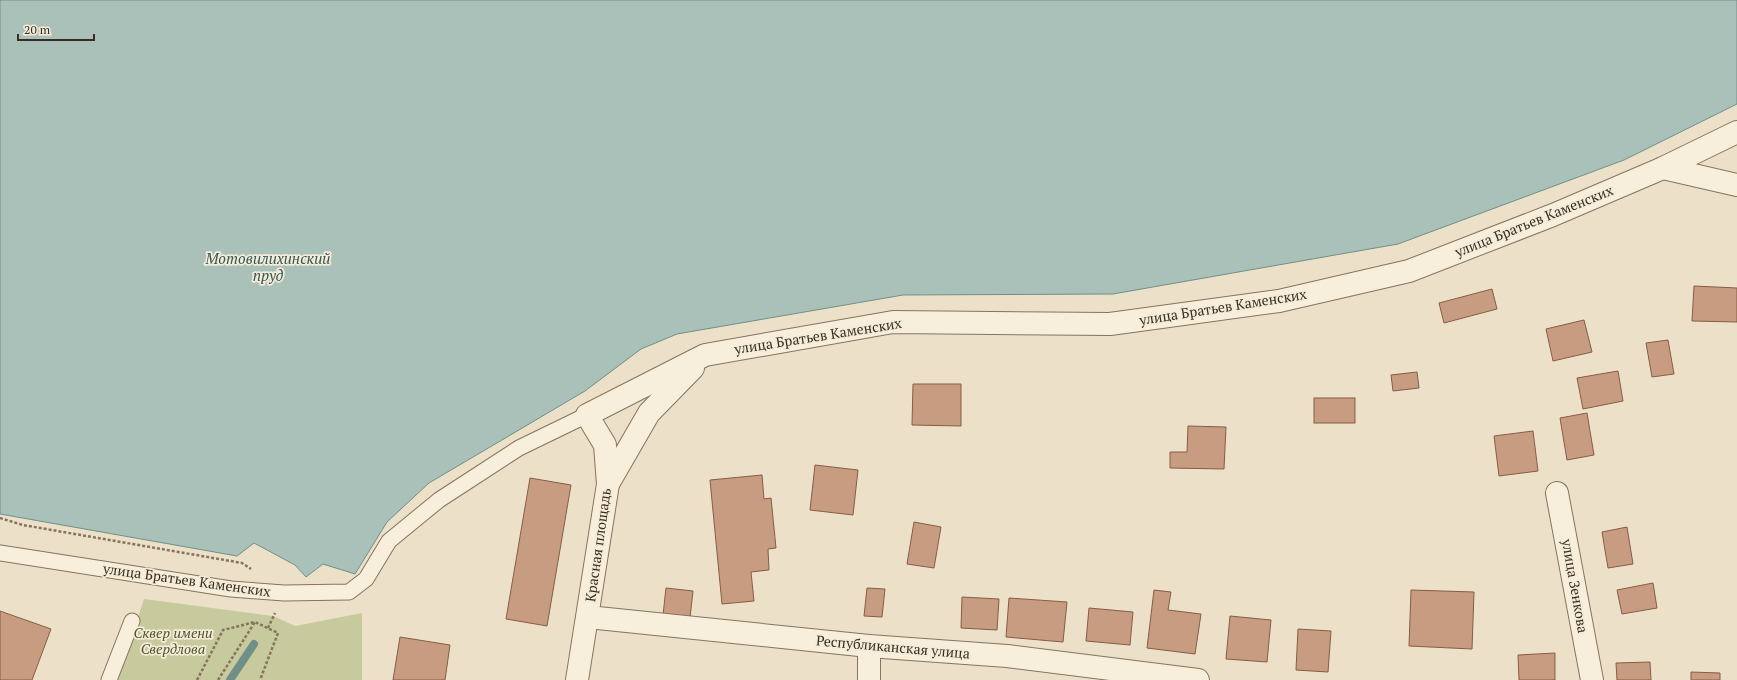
<svg xmlns="http://www.w3.org/2000/svg" width="1737" height="680" viewBox="0 0 1737 680" font-family="'PT Serif',serif">
<rect width="100%" height="100%" fill="#ece1c8"/>
<polygon fill="#c6ca9d" points="144,599 273,616 295,626 362,613 362,680 118,680"/>
<polygon fill="#a9c1b9" stroke="#708f86" points="2,0 1737,0 1737,104 1624,160 1398,244 1113,294 903,295 677,334 641,349 585,391 429,483 387,522 355,574 323,564 306,577 295,565 254,543 237,556 0,514 0,1"/>
<g fill="none" stroke-linecap="round" stroke-linejoin="round">
<polyline stroke="#708f86" stroke-width="8" points="230,680 254,644"/>
</g>
<g fill="#c89c81" stroke="#855d45">
<polygon points="1694,286 1737,288 1737,322 1692,321"/>
<polygon points="1492,289 1497,309 1444,323 1439,303"/>
<polygon points="1584,320 1592,352 1553,361 1546,329"/>
<polygon points="1668,340 1674,374 1652,377 1646,343"/>
<polygon points="1618,371 1623,401 1583,409 1577,378"/>
<polygon points="1417,372 1419,388 1393,391 1391,375"/>
<polygon points="913,384 961,384 961,426 912,425"/>
<rect x="1314" y="398" width="41" height="25"/>
<polygon points="1587,413 1594,455 1567,460 1560,418"/>
<polygon points="1188,426 1226,427 1224,469 1170,468 1170,452 1187,452"/>
<polygon points="1533,431 1538,471 1499,476 1494,436"/>
<polygon points="815,465 858,470 853,515 810,510"/>
<polygon points="762,475 764,499 771,498 776,548 768,549 769,570 751,572 754,601 722,604 710,480"/>
<polygon points="530,478 571,485 547,626 506,619"/>
<polygon points="914,522 941,527 934,568 907,564"/>
<polygon points="1627,527 1633,564 1608,568 1602,532"/>
<polygon points="1653,583 1657,608 1622,614 1617,590"/>
<polygon points="666,588 693,591 690,618 663,615"/>
<polygon points="867,588 885,589 882,617 864,616"/>
<polygon points="1154,590 1171,592 1168,610 1201,614 1195,654 1147,648"/>
<polygon points="1411,590 1474,592 1472,649 1409,646"/>
<polygon points="962,597 999,599 997,630 961,628"/>
<polygon points="1009,598 1067,602 1063,642 1006,637"/>
<polygon points="1089,608 1133,612 1130,645 1086,641"/>
<polygon points="0,611 51,629 32,680 0,680"/>
<polygon points="1230,616 1271,620 1267,662 1226,659"/>
<polygon points="1298,629 1331,631 1328,672 1296,670"/>
<polygon points="400,637 450,645 445,680 393,680"/>
<polygon points="1555,653 1555,680 1519,680 1518,655"/>
<polygon points="1650,662 1651,680 1617,680 1616,663"/>
<polygon points="1691,672 1720,673 1720,680 1691,680"/>
</g>
<g fill="none" stroke-linecap="round" stroke-linejoin="round">
<g stroke="#87735e" stroke-width="17">
<g id="lane">
<polyline points="0,553 231,589 284,593 349,592 366,579 389,541 439,500 519,448 587,415"/>
<polyline points="109,680 132,621"/>
</g>
</g>
<g stroke="#87735e" stroke-width="24">
<g id="street">
<polyline points="1663,168 1737,185"/>
<polyline points="608,484 649,413 693,368"/>
<polyline points="1557,493 1592,680"/>
<polyline points="588,617 869,646 1007,656 1198,680"/>
<polyline points="869,646 869,680"/>
<polyline points="577,680 608,484 605,445 587,415 705,355 893,322 1110,324 1279,301 1409,271 1553,215 1663,168 1737,132"/>
</g>
</g>
<g stroke="#87735e" stroke-width="2.5" stroke-dasharray="3 2" stroke-linecap="butt">
<polyline points="0,518 23,525 242,563 251,569"/>
<polyline points="268,628 275,613"/>
<polyline points="197,680 223,630 255,622 278,633 260,680"/>
<polyline points="218,680 255,622"/>
</g>
<use href="#lane" stroke="#f7eedb" stroke-width="15"/>
<use href="#street" stroke="#f7eedb" stroke-width="22"/>
</g>
<g text-anchor="middle" stroke-width="3.5" stroke-linejoin="round" paint-order="stroke">
<g font-size="14" fill="#392c21" stroke="#f4ebd8">
<text transform="translate(1534 221) rotate(-22)" y="5">улица Братьев Каменских</text>
<text transform="translate(1223 307) rotate(-9)" y="5">улица Братьев Каменских</text>
<text transform="translate(818 336) rotate(-9)" y="5">улица Братьев Каменских</text>
<text transform="translate(598 545) rotate(-82)" y="5">Красная площадь</text>
<text transform="translate(187 580) rotate(8)" y="5">улица Братьев Каменских</text>
<text transform="translate(1575 586) rotate(80)" y="5">улица Зенкова</text>
<text transform="translate(893 647) rotate(5)" y="5">Республиканская улица</text>
</g>
<g font-size="14" font-style="italic" fill="#4a5429" stroke="#f4ebd8">
<text x="173" y="638">Сквер имени<tspan x="173" dy="16">Свердлова</tspan></text>
</g>
<g font-size="15" font-style="italic" fill="#315754" stroke="#f4ebd8">
<text x="268" y="264">Мотовилихинский<tspan x="268" dy="17">пруд</tspan></text>
</g>
</g>
<path d="M18 34v6h76v-6" fill="none" stroke="#392c21" stroke-width="2"/>
<text x="24" y="34" font-size="12" fill="#392c21" stroke="#f4ebd8" stroke-width="3" paint-order="stroke">20 m</text>
</svg>
